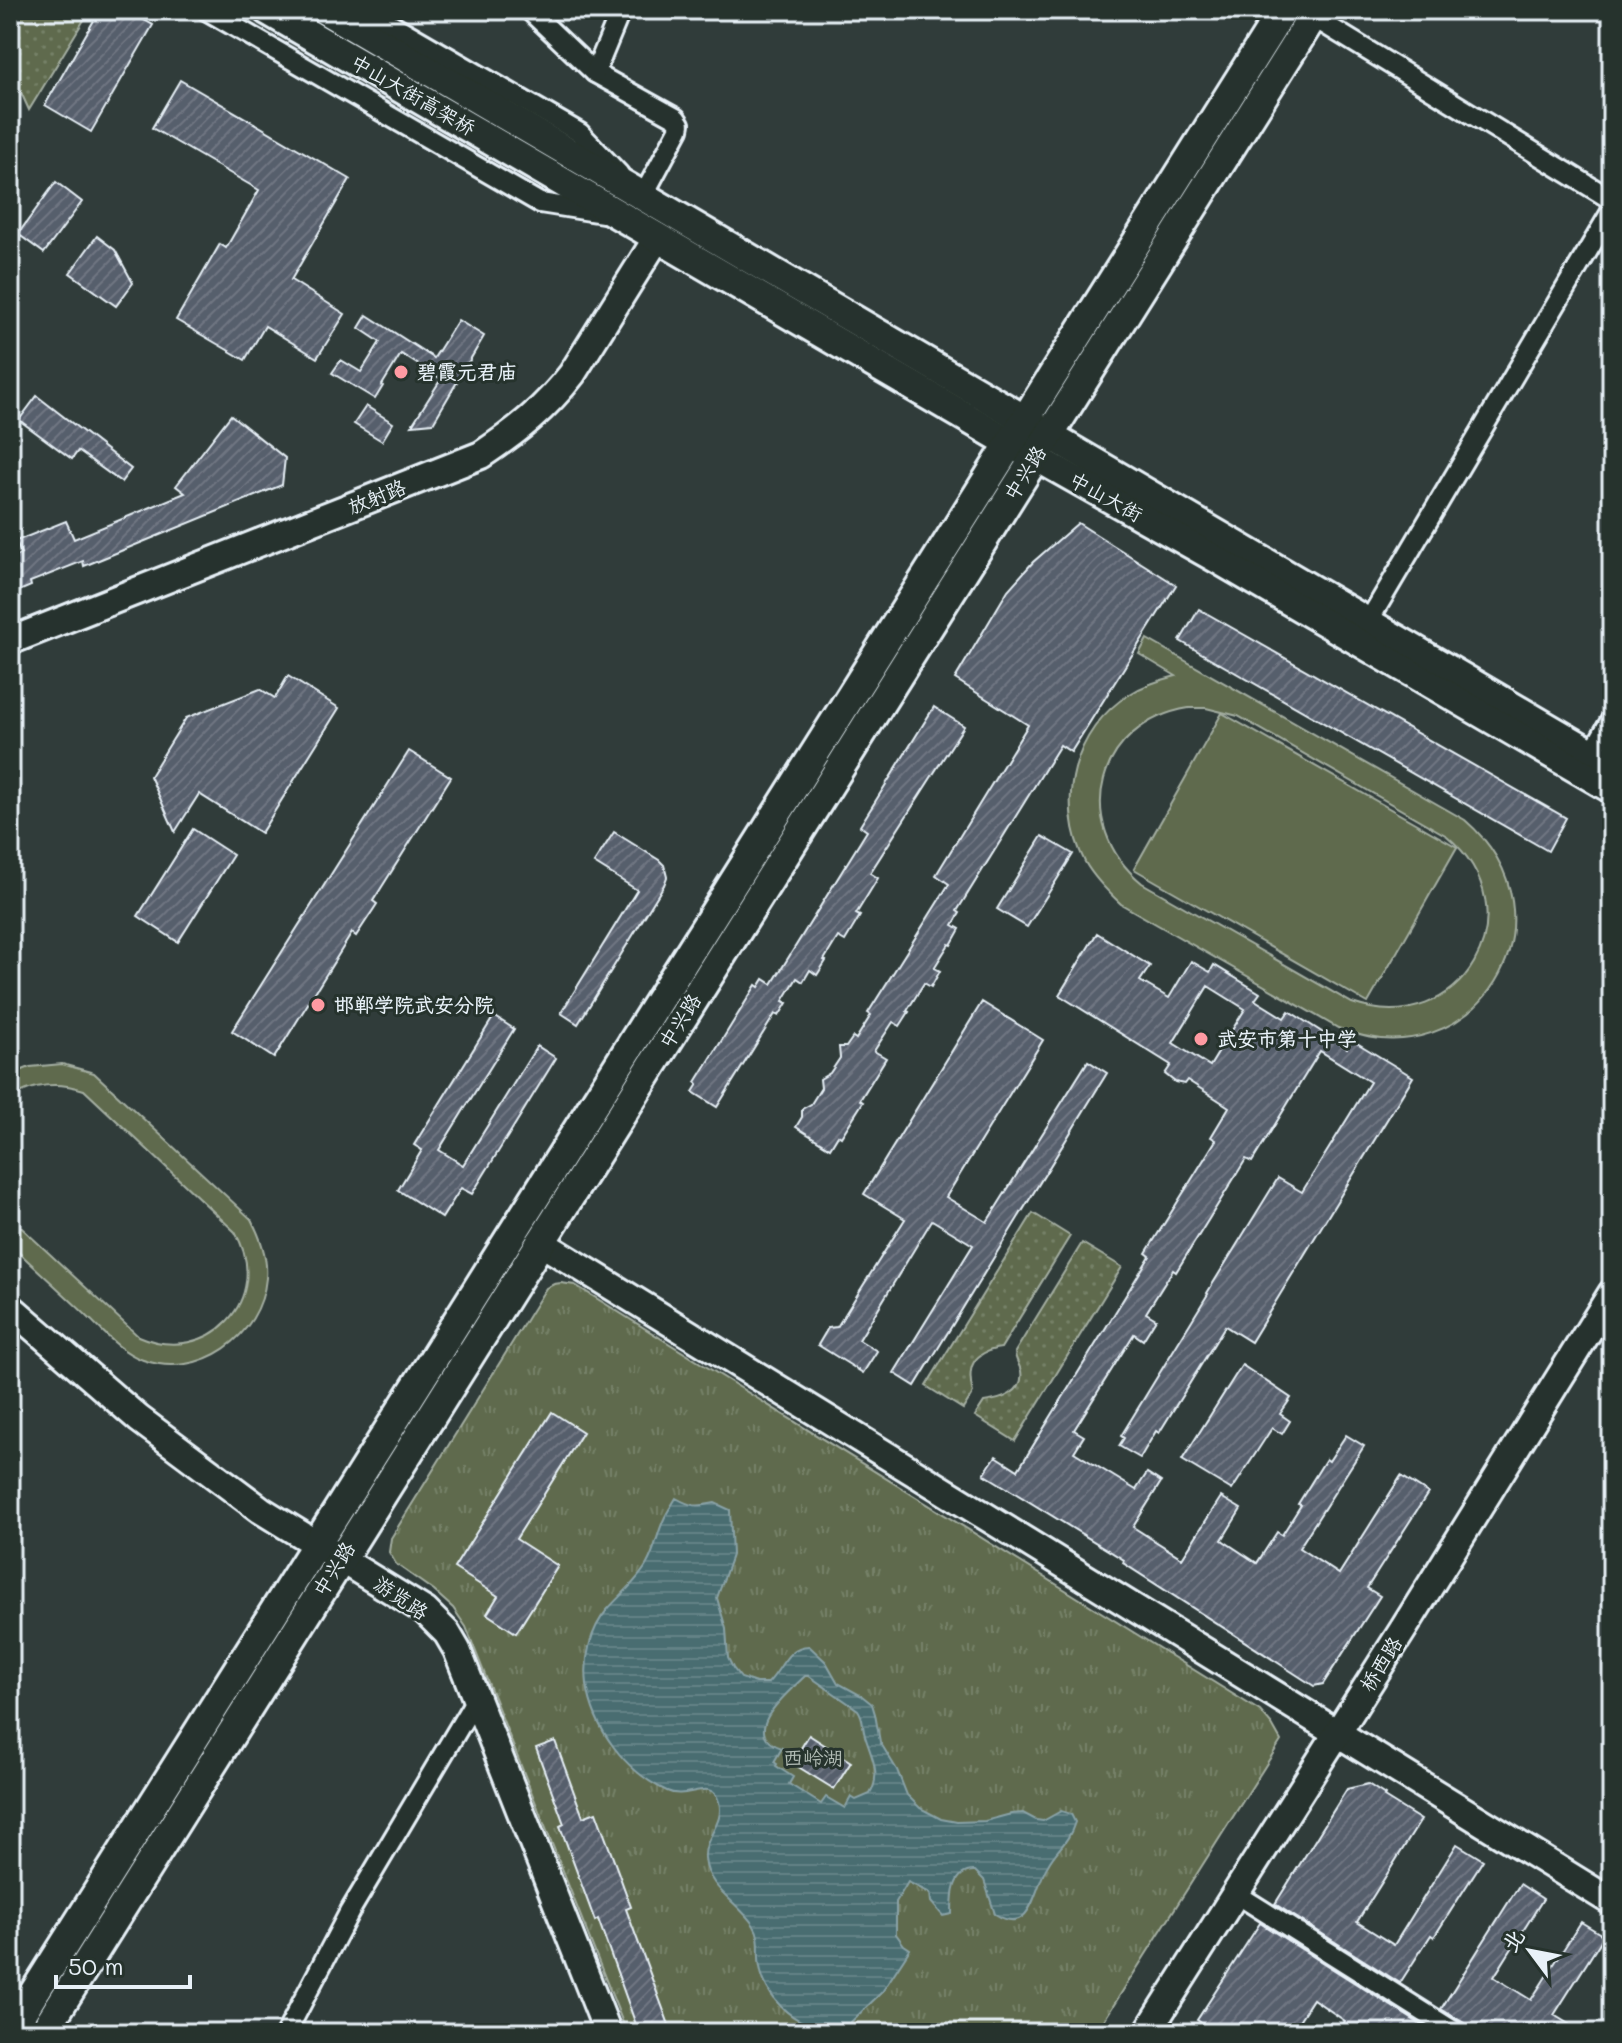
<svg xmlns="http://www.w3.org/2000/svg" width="1622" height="2043" viewBox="0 0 1622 2043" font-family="Mali,'LXGW WenKai TC',sans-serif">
<defs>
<pattern id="grass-dots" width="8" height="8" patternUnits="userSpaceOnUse" patternTransform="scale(2)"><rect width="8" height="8" fill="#5f6b4d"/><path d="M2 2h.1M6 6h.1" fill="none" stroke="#768167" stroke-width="1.8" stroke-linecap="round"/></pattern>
<pattern id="park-tufts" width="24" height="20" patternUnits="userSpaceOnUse" patternTransform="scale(2)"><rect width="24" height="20" fill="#5f6b4d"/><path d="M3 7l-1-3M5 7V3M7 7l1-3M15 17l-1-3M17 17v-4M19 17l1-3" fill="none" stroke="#768167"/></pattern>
<pattern id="water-rules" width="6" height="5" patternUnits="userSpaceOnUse" patternTransform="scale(2)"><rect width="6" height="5" fill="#4a6d71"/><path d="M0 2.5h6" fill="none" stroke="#648286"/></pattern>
<pattern id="building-hatch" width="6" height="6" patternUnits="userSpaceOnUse" patternTransform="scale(2)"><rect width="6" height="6" fill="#575e6c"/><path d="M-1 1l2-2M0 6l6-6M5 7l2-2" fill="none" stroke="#6f7682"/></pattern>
</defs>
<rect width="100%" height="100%" fill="#303c3a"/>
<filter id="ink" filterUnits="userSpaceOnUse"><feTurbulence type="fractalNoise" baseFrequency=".0125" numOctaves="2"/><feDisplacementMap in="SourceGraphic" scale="16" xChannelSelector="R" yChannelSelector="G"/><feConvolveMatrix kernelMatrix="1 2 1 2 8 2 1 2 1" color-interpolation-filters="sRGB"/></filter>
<g filter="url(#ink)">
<g fill="url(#grass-dots)" stroke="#a4aea2" stroke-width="2">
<polygon points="10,10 90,10 29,110 10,68"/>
<path d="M 1033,1213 L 1070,1236 L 1001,1348 C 973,1352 966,1367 973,1393 L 963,1409 L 926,1386 Z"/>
<path d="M 1082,1243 L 1122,1267 L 1015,1441 L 975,1416 L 984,1402 C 1000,1400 1025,1393 1021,1371 C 1019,1363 1015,1360 1015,1352 Z"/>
</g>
<polygon fill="url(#park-tufts)" stroke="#a4aea2" stroke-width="2" points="561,1283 575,1285 1260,1711 1272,1725 1281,1741 1096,2033 740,2033 736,2027 718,2033 627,2033 466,1627 453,1608 434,1591 396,1564 389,1552 391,1538 546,1288 554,1284"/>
<g fill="#5f6b4d" stroke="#a4aea2" stroke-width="2" fill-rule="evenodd">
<path d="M 1147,639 L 1465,820 C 1578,918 1475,1084 1338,1028 L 1121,904 C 1107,891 1094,878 1085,862 C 1055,803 1073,729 1130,694 C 1144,685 1160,680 1176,676 L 1139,654 ZM 1189,708 L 1206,708 L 1238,716 L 1447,836 C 1536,912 1462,1041 1352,1003 L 1142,883 C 1070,824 1097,723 1189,708 Z"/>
<polygon points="1222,713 1457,847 1368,1003 1134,869"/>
<path d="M 62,1064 L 94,1073 L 251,1219 C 261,1238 268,1257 266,1278 C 261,1337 200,1380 143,1360 C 120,1352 103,1331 86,1315 C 61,1291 35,1268 10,1244 L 10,1217 L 138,1336 C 208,1367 274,1299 235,1232 L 84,1090 C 57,1081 34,1084 10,1098 L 10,1075 L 30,1067 Z"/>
</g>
<path fill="url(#water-rules)" stroke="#89a2a7" stroke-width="2" fill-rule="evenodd" d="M 676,1498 C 692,1507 697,1507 715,1503 L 730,1510 L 732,1555 L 717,1598 L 726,1629 L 728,1658 L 733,1668 L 741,1678 L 756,1683 L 768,1683 C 782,1669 787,1646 809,1646 L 826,1662 L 838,1683 L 862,1696 L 872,1704 L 875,1714 L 880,1742 L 897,1770 L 907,1795 L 920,1808 L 941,1819 L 957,1822 L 985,1821 L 1011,1814 L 1023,1813 L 1036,1820 L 1043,1821 L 1061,1811 L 1071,1814 L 1075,1822 C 1068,1844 1058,1847 1048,1865 C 1034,1886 1033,1938 995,1914 L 984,1880 L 975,1871 C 952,1870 952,1897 952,1914 L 943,1916 L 931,1902 L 930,1893 L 908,1882 L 896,1902 L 896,1934 L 904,1945 L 910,1949 L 882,1992 L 849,2024 C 811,2041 766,2005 760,1967 C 757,1953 762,1938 754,1926 C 739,1902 708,1890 705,1859 C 703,1837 725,1824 719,1802 C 712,1776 687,1801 667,1791 C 626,1772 593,1729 587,1684 C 584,1658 590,1630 607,1610 C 620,1595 637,1582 647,1564 C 655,1550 657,1534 664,1519 C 667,1512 672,1505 676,1498 ZM 805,1676 L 809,1676 L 858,1710 C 864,1718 862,1726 865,1736 C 871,1756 882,1774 870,1794 L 856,1800 L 851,1797 L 845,1808 L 826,1797 L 821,1804 L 789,1784 L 793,1777 L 776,1766 L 777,1764 L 774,1762 L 782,1748 C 737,1733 788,1693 805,1676 Z"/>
<g fill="url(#building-hatch)" stroke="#e8f1f8" stroke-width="2" fill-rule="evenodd">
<polygon points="100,10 126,10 153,25 91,132 45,105"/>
<polygon points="180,80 350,179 291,280 345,314 317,358 265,326 245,360 176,320 220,244 226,248 259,190 152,128"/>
<polygon points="56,182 82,202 44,253 18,234"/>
<polygon points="97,236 115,250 133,283 116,306 70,273"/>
<polygon points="367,315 434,358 458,320 484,336 433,423 412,425 441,379 401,354 382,385 383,386 375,399 332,373 341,360 361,372 380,342 359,328"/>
<polygon points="37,396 131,469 121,482 78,451 72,459 19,420"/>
<polygon points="366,406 393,423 382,441 354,424"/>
<polygon points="231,415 285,458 282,485 84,566 83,561 30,582 31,586 10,595 10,559 21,554 16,541 66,521 74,539 185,493 176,486"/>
<polygon points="1078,523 1176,585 1071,752 1060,745 957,911 960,913 953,925 960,929 951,945 949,944 934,968 940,971 931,987 924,983 907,1011 909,1012 900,1026 893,1022 874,1051 886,1058 860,1100 863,1102 841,1137 838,1135 830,1148 796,1127 802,1117 802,1109 811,1104 821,1088 820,1079 830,1073 840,1058 839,1047 846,1047 853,1037 856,1039 871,1015 868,1013 949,884 936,875 1028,725 955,679 1008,590 1033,562"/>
<polygon points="1199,609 1566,818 1548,851 1180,641"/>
<polygon points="288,676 339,708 261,833 199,794 175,832 150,776 186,718 260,689 275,698"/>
<polygon points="934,707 964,726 870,873 878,878 856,914 860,916 845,941 838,937 824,960 826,961 817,975 810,970 803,982 797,978 783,1001 787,1003 779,1016 775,1014 717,1107 693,1092 698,1084 696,1082 756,985 759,987 764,979 772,984 867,831 860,826"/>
<polygon points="409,751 451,777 373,901 377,904 356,936 352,933 274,1058 232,1031"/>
<polygon points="193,829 233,855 178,942 138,916"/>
<polygon points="614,832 659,860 664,865 667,877 664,885 578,1024 561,1013 637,890 594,863"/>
<polygon points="1042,836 1073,854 1027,927 997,909"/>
<path d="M 1097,933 L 1150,966 L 1140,981 L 1169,998 L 1191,961 L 1210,972 L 1214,965 L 1260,993 L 1255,1000 L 1284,1018 L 1289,1011 L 1347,1048 L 1352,1040 L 1413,1077 L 1251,1342 L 1225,1326 L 1159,1433 L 1156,1431 L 1140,1458 L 1119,1446 L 1124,1438 L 1121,1436 L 1208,1294 L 1207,1293 L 1278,1178 L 1302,1192 L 1370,1082 L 1320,1051 L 1252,1162 L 1246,1159 L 1176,1272 L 1173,1270 L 1146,1313 L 1156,1319 L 1143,1340 L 1134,1334 L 1074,1430 L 1084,1436 L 1074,1452 L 1136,1490 L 1147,1473 L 1161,1482 L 1133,1527 L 1182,1558 L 1221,1497 L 1241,1509 L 1222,1540 L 1257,1563 L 1277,1532 L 1282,1535 L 1301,1505 L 1298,1504 L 1326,1459 L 1329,1461 L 1346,1435 L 1364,1446 L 1299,1548 L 1339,1574 L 1401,1476 L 1428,1493 L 1367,1588 L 1380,1596 L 1323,1684 L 1314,1686 L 1123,1563 L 1124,1560 L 984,1474 L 996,1456 L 1018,1470 L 1150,1256 L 1146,1253 L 1216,1140 L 1211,1137 L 1229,1107 L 1187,1080 L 1184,1084 L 1175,1082 L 1165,1074 L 1171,1065 L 1059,995 ZM 1208,986 L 1245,1009 L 1210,1066 L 1173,1043 Z"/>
<polygon points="982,1002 1043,1040 946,1197 987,1222 1088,1061 1107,1073 915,1386 894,1373 973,1245 932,1220 859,1340 877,1351 863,1373 818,1345 828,1328 837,1327 905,1219 864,1194"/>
<polygon points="494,1016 514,1029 439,1150 463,1165 537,1046 556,1058 472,1194 461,1188 442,1218 398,1190 422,1150 414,1145"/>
<polygon points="1242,1365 1291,1398 1280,1414 1290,1421 1282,1434 1272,1428 1232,1490 1182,1460"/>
<polygon points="552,1412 583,1432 516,1539 558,1566 516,1633 487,1614 498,1596 454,1568"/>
<polygon points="809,1735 851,1762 834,1789 792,1763"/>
<polygon points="555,1741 583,1817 596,1812 631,1907 626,1909 672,2033 639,2033 598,1919 595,1921 560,1826 564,1824 536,1748"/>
<polygon points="1368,1784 1385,1795 1384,1797 1421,1820 1357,1922 1394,1945 1457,1844 1483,1860 1434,1937 1431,1935 1400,1983 1275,1904 1347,1789"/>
<polygon points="1520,1884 1543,1899 1494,1977 1531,2000 1581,1922 1604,1936 1554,2015 1583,2033 1469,2033 1464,2023 1441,2009"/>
<polygon points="1260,1923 1434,2033 1337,2033 1345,2021 1313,1999 1291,2033 1216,2033 1197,2020"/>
</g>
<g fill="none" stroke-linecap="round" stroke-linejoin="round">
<g stroke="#e8f1f8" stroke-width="24">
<g id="street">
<polyline points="206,10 540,203 603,213"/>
<polyline points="367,10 580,133 619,174"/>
<polyline points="529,10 595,73 676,118 680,124 679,129 643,196"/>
<polyline points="1313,17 1612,200"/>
<polyline points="595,73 621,10"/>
<polyline points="1368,622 1612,210"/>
<polyline points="1592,753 1612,718"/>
<polyline points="1235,1893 1457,2033"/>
<polyline points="286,2033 350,1911 476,1699"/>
</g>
</g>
<g stroke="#e8f1f8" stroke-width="32">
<g id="secondary">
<polyline points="1049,435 1612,764"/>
<polyline points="1035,457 1216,559 1612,790"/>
<path d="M 10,641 L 481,455 C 517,431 545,409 572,374 L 657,238"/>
<polyline points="540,1242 1612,1902"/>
<polyline points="10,1307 139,1419 261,1510 425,1611 447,1633 457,1650 608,2033"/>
<polyline points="1147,2033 1404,1628 1612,1293"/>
</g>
</g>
<g stroke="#e8f1f8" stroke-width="34">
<g id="primary">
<polyline points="267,10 1024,451"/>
<polyline points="325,10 1039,428"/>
<polyline points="10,2031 1283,10"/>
<polyline points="43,2033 1317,10"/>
</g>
</g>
<use href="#street" stroke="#26332d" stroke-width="18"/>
<use href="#secondary" stroke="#26332d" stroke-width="26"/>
<use href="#primary" stroke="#26332d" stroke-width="28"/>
</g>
</g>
<g fill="#ff9aa2" stroke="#26332d" stroke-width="3">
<circle cx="401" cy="372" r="8"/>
<circle cx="318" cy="1005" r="8"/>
<circle cx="1201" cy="1039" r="8"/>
</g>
<g text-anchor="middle" stroke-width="6" stroke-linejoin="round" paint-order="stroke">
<g font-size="20" fill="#e8f1f8" stroke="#26332d">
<text transform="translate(413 95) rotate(30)" y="7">中山大街高架桥</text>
<text transform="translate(1025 473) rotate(-58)" y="7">中兴路</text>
<text transform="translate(377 497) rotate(-22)" y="7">放射路</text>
<text transform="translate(1106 497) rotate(29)" y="7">中山大街</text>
<text transform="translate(680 1021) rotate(-58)" y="7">中兴路</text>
<text transform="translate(334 1569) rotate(-58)" y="7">中兴路</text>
<text transform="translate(401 1598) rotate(34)" y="7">游览路</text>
<text transform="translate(1381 1664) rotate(-58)" y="7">桥西路</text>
</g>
<g font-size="20" font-weight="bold" fill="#e8f1f8" stroke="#26332d" text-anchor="start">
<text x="417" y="379">碧霞元君庙</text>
<text x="334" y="1012">邯郸学院武安分院</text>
<text x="1217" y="1046">武安市第十中学</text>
</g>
<g font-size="20" fill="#b1bbb4" stroke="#26332d">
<text x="813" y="1765">西岭湖</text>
</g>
</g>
<rect width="1622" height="2043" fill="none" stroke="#26332d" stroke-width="40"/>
<rect x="20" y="20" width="1582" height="2003" fill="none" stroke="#e8f1f8" stroke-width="3" filter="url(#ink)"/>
<g transform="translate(1530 1951) rotate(302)" stroke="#26332d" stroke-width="6" paint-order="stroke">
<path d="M0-6L14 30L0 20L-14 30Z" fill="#e8f1f8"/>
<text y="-12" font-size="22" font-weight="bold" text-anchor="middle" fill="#e8f1f8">北</text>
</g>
<path d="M56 1975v12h134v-12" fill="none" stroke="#e8f1f8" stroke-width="4"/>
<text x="68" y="1975" font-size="24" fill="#e8f1f8" stroke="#26332d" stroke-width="6" paint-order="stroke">50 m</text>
</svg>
